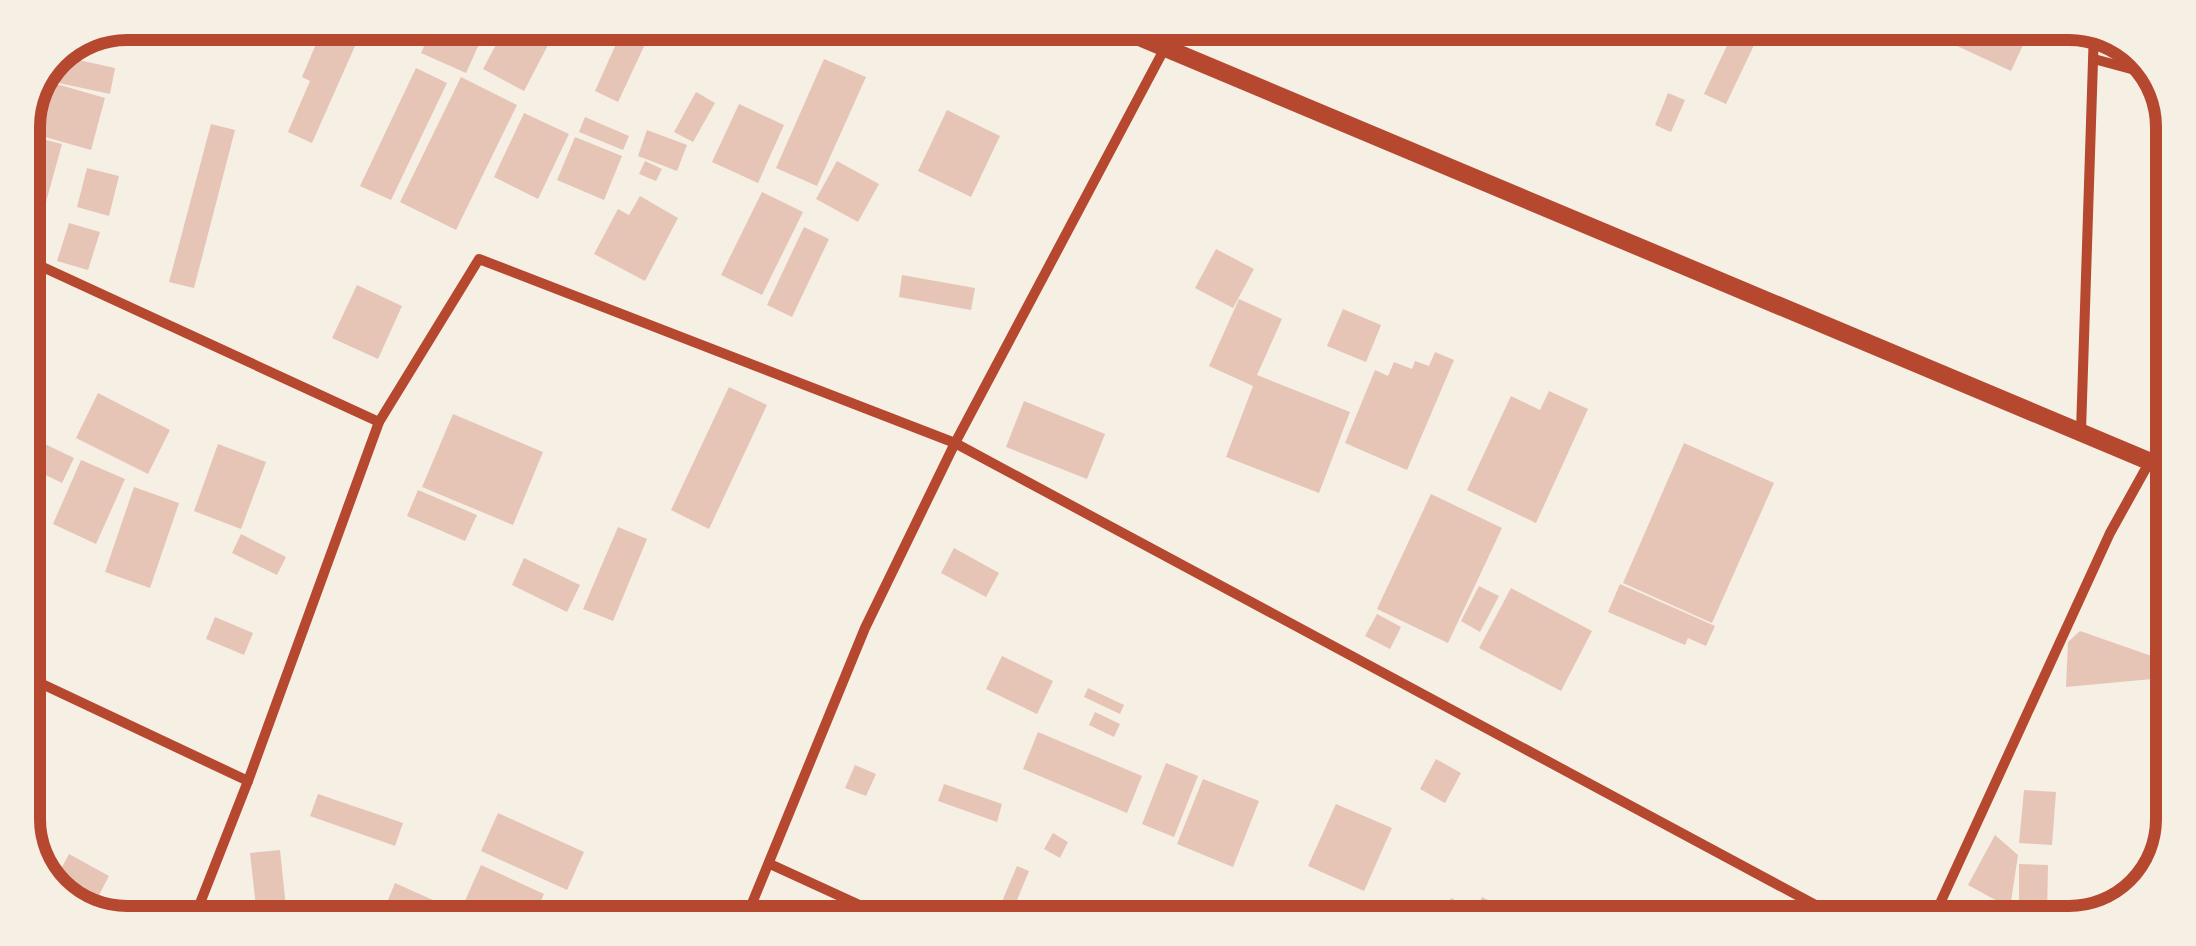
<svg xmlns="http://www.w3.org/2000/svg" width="2196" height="946" viewBox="0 0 2196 946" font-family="'Alegreya Sans',sans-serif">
<rect width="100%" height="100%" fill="#f6efe4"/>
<g fill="#e6c5b7">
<polygon points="309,23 328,23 359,37 312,143 288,132 310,81 302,77 316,44 303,37"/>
<polygon points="434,24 488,24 466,73 421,53"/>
<polygon points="507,24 559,24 524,91 483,69"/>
<polygon points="625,24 654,25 618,102 595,91"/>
<polygon points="1944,30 2030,30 2011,71 1940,38"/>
<polygon points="1733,33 1755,43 1726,104 1704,94"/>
<polygon points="65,57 115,68 110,94 59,83"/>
<polygon points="824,59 866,77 817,186 776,168"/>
<polygon points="416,68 447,83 391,200 360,186"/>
<polygon points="461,77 517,105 456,230 400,202"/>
<polygon points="53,83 105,98 91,150 38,135"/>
<polygon points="696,92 715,103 693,142 674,132"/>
<polygon points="1668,93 1685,100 1671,132 1655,125"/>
<polygon points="739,104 784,125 758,183 712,162"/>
<polygon points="947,110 1000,136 971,197 918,171"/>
<polygon points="524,113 569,134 538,199 494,177"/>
<polygon points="585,117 629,136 623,150 579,132"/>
<polygon points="211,124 235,130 194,288 169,282"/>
<polygon points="647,130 687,145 677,171 638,156"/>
<polygon points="575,137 622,156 604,200 557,180"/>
<polygon points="38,138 62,144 35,242 23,238 23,193"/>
<polygon points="645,161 662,169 656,181 639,174"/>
<polygon points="837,161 879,184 858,222 816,199"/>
<polygon points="87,168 119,176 109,216 77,207"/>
<polygon points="762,192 803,212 762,295 721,275"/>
<polygon points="640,196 678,218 645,281 594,254 618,209 629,215"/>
<polygon points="69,223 100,232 88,270 57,261"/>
<polygon points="804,227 829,239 792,317 767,305"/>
<polygon points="2168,230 2172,231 2171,372 2153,364 2153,323 2158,323 2157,250 2165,249"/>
<polygon points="1216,249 1254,269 1233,308 1195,288"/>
<polygon points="902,275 975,288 971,310 899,297"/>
<polygon points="357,285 402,306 378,359 332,338"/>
<polygon points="1239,299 1282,319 1257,375 1350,412 1319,493 1226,457 1253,386 1209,366"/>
<polygon points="1343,309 1381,325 1366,362 1327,346"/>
<polygon points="1435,352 1454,360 1407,470 1345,443 1375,370 1388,376 1394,362 1412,369 1415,361 1429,366"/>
<polygon points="23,363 41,371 32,391 23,387"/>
<polygon points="729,387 767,405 709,529 671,510"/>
<polygon points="1549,391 1588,409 1536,523 1467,490 1511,396 1540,410"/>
<polygon points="98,393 170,430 148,474 76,438"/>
<polygon points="1024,401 1105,434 1087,479 1006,447"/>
<polygon points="453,414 543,452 513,525 422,487"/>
<polygon points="24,434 74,458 62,483 23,464"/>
<polygon points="1684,443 1774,483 1712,623 1623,583"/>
<polygon points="218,444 266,462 241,529 194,511"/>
<polygon points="81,460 125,479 96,544 53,524"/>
<polygon points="134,487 179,503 150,588 105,572"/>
<polygon points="418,490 477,515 465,541 407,516"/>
<polygon points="1431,494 1502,528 1448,643 1377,609"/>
<polygon points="618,527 647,539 613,621 583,609"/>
<polygon points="241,534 286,557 277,575 232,553"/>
<polygon points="954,548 999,573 986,597 941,573"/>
<polygon points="524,558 580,585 567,612 512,585"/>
<polygon points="1620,584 1715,626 1706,646 1688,638 1685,645 1608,612"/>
<polygon points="1479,586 1499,596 1480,632 1461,621"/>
<polygon points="1511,588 1592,631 1561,691 1479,648"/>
<polygon points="1377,614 1401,627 1390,649 1365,636"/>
<polygon points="215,617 253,633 244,655 206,639"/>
<polygon points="2080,631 2166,661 2163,678 2066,687 2068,642"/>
<polygon points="1002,656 1053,681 1037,714 986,689"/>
<polygon points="1088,688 1124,705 1120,714 1084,697"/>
<polygon points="1095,712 1120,724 1114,737 1089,725"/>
<polygon points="1038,732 1142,776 1127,813 1023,769"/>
<polygon points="1436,759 1461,773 1445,803 1420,789"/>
<polygon points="1166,763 1198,776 1174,837 1142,824"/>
<polygon points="855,765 876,774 866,796 845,788"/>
<polygon points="1203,779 1259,801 1233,867 1177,844"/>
<polygon points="944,784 1002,804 997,822 938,801"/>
<polygon points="2024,790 2056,792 2052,845 2019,843"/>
<polygon points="318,794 403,823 395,846 310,816"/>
<polygon points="1336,804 1392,828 1364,891 1308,866"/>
<polygon points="498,813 584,852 567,890 481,851"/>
<polygon points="1053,833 1068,842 1060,858 1044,849"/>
<polygon points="1995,835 2018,855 2010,908 1968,885"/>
<polygon points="280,850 287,917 257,916 250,853"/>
<polygon points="69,854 109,876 88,916 51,888"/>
<polygon points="2019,864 2048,865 2047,916 2019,916"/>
<polygon points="481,865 544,894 533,918 467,917 459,914"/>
<polygon points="1017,866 1029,871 1010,917 998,911"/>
<polygon points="395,883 444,905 439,917 381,917"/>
<polygon points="1482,897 1512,912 1508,921 1470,921"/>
<polygon points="1451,898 1464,905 1457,921 1443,914"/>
<polygon points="1412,906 1448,921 1406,921"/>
</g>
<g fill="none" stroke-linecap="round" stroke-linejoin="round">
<g stroke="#b5482f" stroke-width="10">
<polyline points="2094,59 2157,76"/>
<polyline points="23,258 379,422"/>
<polyline points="2081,431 2094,30"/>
<polyline points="23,675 248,781"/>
<polyline points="770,864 890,919"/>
<polyline points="195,916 248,781 379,422 479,259 955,443 1849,923"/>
<polyline points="746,918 865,628 955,443 1176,27"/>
<polyline points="1931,923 2110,533 2150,461"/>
</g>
<polyline stroke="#b5482f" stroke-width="18" points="1113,26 2170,470"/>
</g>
<path d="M0 0H2196V946H0ZM127 40H2069A87 87 0 0 1 2156 127V819A87 87 0 0 1 2069 906H127A87 87 0 0 1 40 819V127A87 87 0 0 1 127 40Z" fill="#f6efe4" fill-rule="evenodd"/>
<path fill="none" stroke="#b5482f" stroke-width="12" d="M127 40H2069A87 87 0 0 1 2156 127V819A87 87 0 0 1 2069 906H127A87 87 0 0 1 40 819V127A87 87 0 0 1 127 40Z"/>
</svg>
